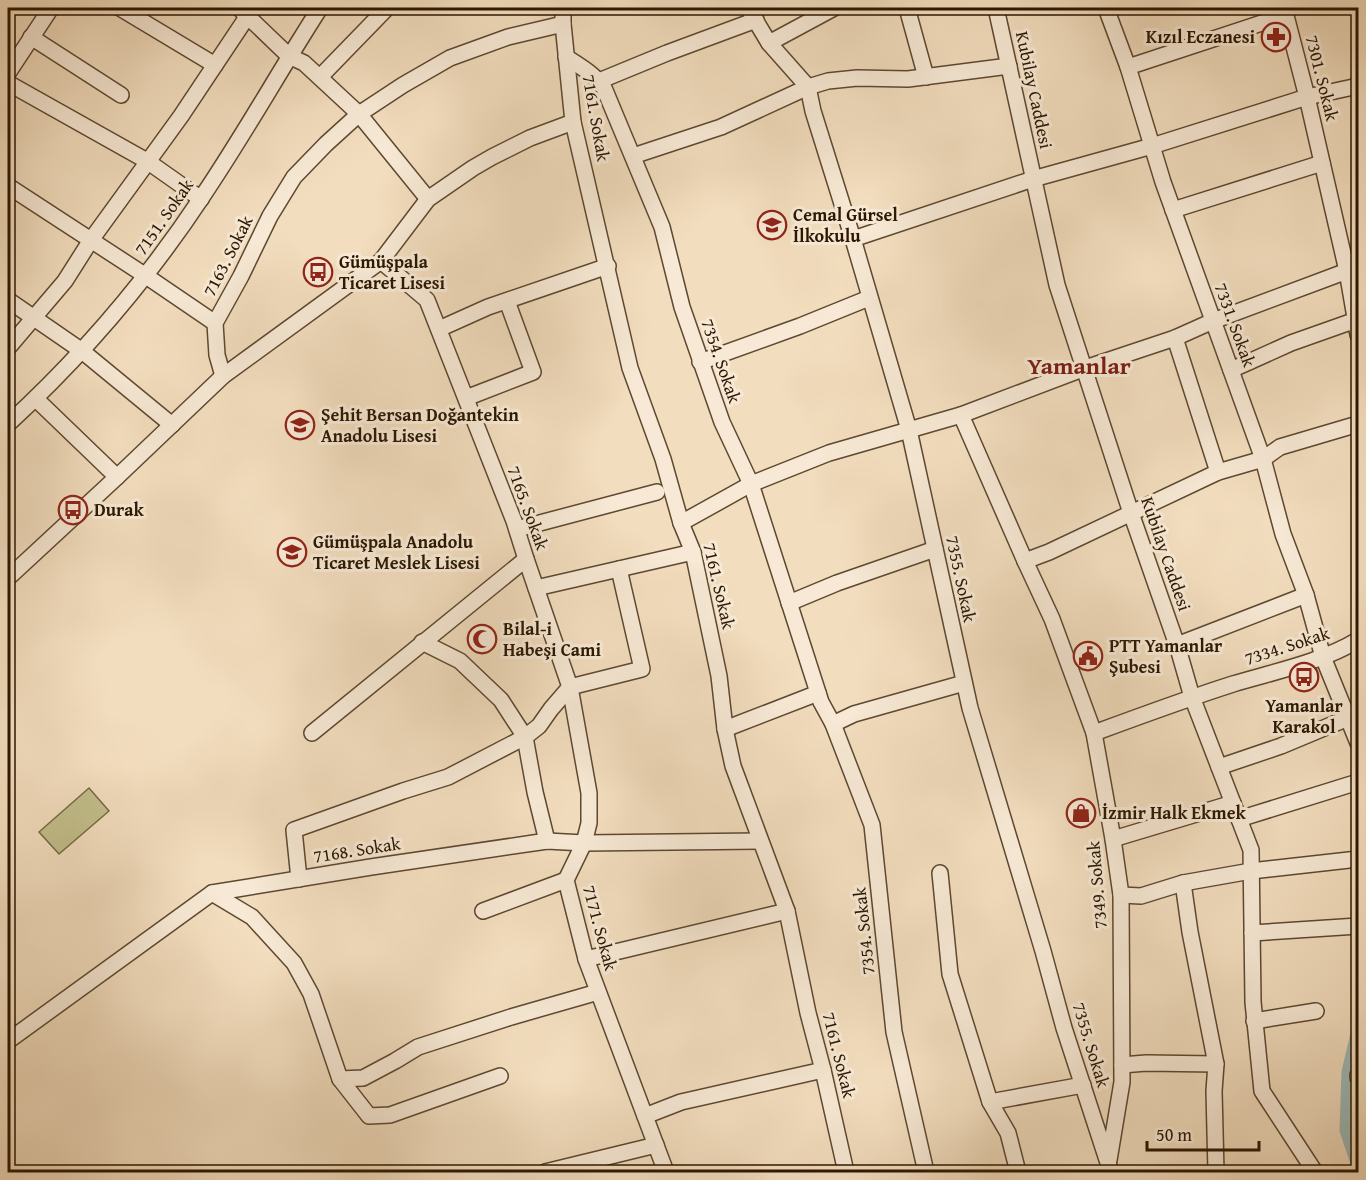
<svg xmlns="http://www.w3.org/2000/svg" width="1366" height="1180" viewBox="0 0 1366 1180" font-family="'Gentium Book Plus',serif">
<rect width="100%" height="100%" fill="#f2ddbe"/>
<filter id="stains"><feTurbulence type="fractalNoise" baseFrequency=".00333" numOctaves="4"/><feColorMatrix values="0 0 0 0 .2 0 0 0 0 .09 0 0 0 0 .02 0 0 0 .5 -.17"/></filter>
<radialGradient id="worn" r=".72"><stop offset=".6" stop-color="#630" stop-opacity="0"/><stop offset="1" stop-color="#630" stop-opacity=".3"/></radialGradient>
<polygon fill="#c2bf8c" stroke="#766b46" stroke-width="1.5" points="89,788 109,811 59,854 39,832"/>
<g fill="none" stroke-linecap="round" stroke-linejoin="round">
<polyline stroke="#9cbab8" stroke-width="15" points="1358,1034 1349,1072 1347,1130 1358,1163"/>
<g stroke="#5d4830" stroke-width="18">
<g id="minor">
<polyline points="120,8 215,65"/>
<polyline points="239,8 289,56 304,63 359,114 428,199"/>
<polyline points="563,8 563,24 573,122 630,368 663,459 681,523 693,552 719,676 725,729 733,766 787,911 808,1013 823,1070 846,1172"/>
<polyline points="748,8 769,43 808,87 813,111 853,239 909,430 970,708 1043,951 1064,1028 1111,1172"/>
<polyline points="907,8 926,77"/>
<polyline points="996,8 1057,285 1131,513 1177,645 1192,697 1251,850 1253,1002 1262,1091 1315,1172"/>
<polyline points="1106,8 1128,67 1163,182 1263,459 1283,534 1306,595 1323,657 1358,743"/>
<polyline points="1284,8 1307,97 1347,271 1358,335"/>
<polyline points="31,37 121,95"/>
<polyline points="769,43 834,8"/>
<path d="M 566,57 C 580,66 594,74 604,88 L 662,227 L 682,307 L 722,422 L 751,484 L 821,702 L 833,724 L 872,825 L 894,1032 L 926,1172"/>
<polyline points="1128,67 1286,15"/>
<polyline points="8,73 51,8"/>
<polyline points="320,77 387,8"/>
<polyline points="599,81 667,53 756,20"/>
<polyline points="8,83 147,161 201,199"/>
<polyline points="633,156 721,127 808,87 828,81 857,78 908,79 1009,66"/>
<polyline points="8,186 146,276 215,323"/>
<polyline points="1173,210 1322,163"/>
<polyline points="853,239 1033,179 1152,146 1307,97 1358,86"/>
<polyline points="381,261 427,300 514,521 526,559 570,687 589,793 589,823 584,843 566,880 586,959 666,1172"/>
<polyline points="8,300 82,351 172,425"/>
<polyline points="439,329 488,307 608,266"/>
<polyline points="1175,338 1218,472"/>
<polyline points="8,348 65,281 91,240 181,116 253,8"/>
<polyline points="700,362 800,326 869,298"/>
<polyline points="1231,370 1291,343 1356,320"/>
<polyline points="223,376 217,355 215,323 241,276 270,216 294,177 326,144 359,114 403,85 450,58 508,37 563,24"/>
<polyline points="466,398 533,372 507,301"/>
<polyline points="36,399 117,477"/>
<polyline points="961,415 1025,561 1052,619 1094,733 1113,839 1121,895 1122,1082 1109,1160"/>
<path d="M 8,424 C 81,357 147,280 202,197 C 244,135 280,70 320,8"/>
<polyline points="681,523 751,484 829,453 961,415 1085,368 1175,338 1213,321 1347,271"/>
<polyline points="517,529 657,492"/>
<polyline points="1025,561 1049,552 1218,472 1263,459 1280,447 1358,424"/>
<polyline points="8,578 117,477 223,376 381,261 428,199 473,168 492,157 530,138 573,122"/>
<polyline points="536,588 693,552"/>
<polyline points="789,603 837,583 935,549"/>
<polyline points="422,642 460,661 501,700 525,737 535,792 547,841"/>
<polyline points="1177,645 1306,595"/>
<polyline points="570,687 642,669 619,569"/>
<polyline points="833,724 854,714 964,683"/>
<polyline points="725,729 818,693"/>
<polyline points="312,733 526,559"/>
<path d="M 1094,733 C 1140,716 1186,699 1233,684 C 1273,672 1322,662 1358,640"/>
<polyline points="1219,767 1281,746 1348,718"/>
<polyline points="1239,819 1358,782"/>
<polyline points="1113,839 1233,803"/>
<polyline points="940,873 950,974 990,1102 1008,1133 1018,1172"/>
<polyline points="299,879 294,830 403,791 448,777 525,737 539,726 551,709 570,687"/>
<polyline points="1183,883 1190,932 1216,1064 1214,1091 1216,1172"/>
<polyline points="212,893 252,917 294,963 311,994 340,1079 369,1116 390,1115 500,1076"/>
<polyline points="1121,895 1141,896 1183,883 1251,871 1358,859"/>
<polyline points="483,911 566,880"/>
<polyline points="1252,933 1358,926"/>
<polyline points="586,959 787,911"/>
<polyline points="1254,1021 1316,1011"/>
<polyline points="8,1041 212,893 371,867 547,841 584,843 760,841"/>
<polyline points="1122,1065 1146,1063 1216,1064"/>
<polyline points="1358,1075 1358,1078"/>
<polyline points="340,1079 363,1078 395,1061 418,1047 511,1017 598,992"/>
<polyline points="990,1102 1083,1085"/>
<polyline points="645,1116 681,1102 823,1070"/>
<polyline points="545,1172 656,1145"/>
</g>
</g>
<use href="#minor" stroke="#f7e9d5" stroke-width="15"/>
</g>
<defs>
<g id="pharmacy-ring" transform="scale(1.5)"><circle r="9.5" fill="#f7e9d5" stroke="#8f2418" stroke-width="1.5"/><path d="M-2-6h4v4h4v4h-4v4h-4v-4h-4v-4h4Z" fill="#8f2418"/></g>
<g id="school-ring" transform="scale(1.5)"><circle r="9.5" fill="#f7e9d5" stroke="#8f2418" stroke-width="1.5"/><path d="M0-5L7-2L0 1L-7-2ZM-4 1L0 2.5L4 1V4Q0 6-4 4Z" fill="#8f2418"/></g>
<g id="bus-ring" transform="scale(1.5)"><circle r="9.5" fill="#f7e9d5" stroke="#8f2418" stroke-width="1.5"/><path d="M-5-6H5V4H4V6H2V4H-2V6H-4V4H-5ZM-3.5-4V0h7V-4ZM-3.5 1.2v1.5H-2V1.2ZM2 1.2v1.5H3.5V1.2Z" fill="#8f2418"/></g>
<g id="mosque-ring" transform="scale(1.5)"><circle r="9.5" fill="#f7e9d5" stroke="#8f2418" stroke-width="1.5"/><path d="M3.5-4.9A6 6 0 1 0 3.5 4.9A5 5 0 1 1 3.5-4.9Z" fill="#8f2418"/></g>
<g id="civic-ring" transform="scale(1.5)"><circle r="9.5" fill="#f7e9d5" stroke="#8f2418" stroke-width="1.5"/><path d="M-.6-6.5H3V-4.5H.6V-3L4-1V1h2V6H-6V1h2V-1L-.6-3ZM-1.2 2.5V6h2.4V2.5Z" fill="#8f2418"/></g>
<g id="shop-ring" transform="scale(1.5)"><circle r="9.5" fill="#f7e9d5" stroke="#8f2418" stroke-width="1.5"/><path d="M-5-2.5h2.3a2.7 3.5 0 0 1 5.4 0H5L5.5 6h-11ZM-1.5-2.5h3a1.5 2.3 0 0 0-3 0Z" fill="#8f2418"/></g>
</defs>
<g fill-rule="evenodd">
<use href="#pharmacy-ring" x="1276" y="37"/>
<use href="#school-ring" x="772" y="225"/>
<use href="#bus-ring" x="318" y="272"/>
<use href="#school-ring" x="300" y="425"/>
<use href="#bus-ring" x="73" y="510"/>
<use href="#school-ring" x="292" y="552"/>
<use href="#mosque-ring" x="482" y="639"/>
<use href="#civic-ring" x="1088" y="656"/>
<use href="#bus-ring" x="1304" y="677"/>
<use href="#shop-ring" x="1081" y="813"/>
</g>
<g text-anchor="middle" stroke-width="6" stroke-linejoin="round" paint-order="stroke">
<g font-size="18" font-weight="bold" fill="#2b1700" stroke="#f7e9d5" text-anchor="start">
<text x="1255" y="43" text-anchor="end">Kızıl Eczanesi</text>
<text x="793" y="221">Cemal Gürsel<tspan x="793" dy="21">İlkokulu</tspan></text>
<text x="339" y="268">Gümüşpala<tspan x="339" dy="21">Ticaret Lisesi</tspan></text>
<text x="321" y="421">Şehit Bersan Doğantekin<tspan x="321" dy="21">Anadolu Lisesi</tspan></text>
<text x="94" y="516">Durak</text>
<text x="313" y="548">Gümüşpala Anadolu<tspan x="313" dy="21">Ticaret Meslek Lisesi</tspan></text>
<text x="503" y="635">Bilal-i<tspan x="503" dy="21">Habeşi Cami</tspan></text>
<text x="1109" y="652">PTT Yamanlar<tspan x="1109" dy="21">Şubesi</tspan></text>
<text x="1304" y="712" text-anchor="middle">Yamanlar<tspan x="1304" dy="21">Karakol</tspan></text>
<text x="1102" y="819">İzmir Halk Ekmek</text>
</g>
<g font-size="18" fill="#2b1700" stroke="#f7e9d5">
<text transform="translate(1322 78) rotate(76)" y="6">7301. Sokak</text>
<text transform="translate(1034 90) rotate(78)" y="6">Kubilay Caddesi</text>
<text transform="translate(596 118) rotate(80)" y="6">7161. Sokak</text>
<text transform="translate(164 217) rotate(-55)" y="6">7151. Sokak</text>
<text transform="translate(228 256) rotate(-63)" y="6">7163. Sokak</text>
<text transform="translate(1235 325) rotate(70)" y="6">7331. Sokak</text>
<text transform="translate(721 361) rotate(71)" y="6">7354. Sokak</text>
<text transform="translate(528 508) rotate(70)" y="6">7165. Sokak</text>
<text transform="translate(1166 554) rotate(71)" y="6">Kubilay Caddesi</text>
<text transform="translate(961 579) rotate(78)" y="6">7355. Sokak</text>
<text transform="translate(719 586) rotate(77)" y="6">7161. Sokak</text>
<text transform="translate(1287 646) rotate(-18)" y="6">7334. Sokak</text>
<text transform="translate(357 850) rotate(-9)" y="6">7168. Sokak</text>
<text transform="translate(1097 885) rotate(-95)" y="6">7349. Sokak</text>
<text transform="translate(600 928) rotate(75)" y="6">7171. Sokak</text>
<text transform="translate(864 931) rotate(-96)" y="6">7354. Sokak</text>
<text transform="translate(1091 1045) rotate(73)" y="6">7355. Sokak</text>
<text transform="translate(839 1055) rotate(76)" y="6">7161. Sokak</text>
</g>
<g font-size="24" font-weight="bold" fill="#7a1f14" stroke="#f7e9d5">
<text x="1079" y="374">Yamanlar</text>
</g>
</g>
<rect width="1366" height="1180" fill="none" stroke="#f2ddbe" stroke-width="30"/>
<rect x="9" y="9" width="1348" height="1162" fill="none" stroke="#2b1700" stroke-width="3"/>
<rect x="15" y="15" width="1336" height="1150" fill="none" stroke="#2b1700" stroke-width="1.5"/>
<path d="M1147 1141v9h112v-9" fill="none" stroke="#2b1700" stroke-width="3"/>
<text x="1156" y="1141" font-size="18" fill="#2b1700" stroke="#f7e9d5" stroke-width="4.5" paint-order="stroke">50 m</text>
<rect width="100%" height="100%" filter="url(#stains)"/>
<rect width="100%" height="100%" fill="url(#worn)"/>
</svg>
